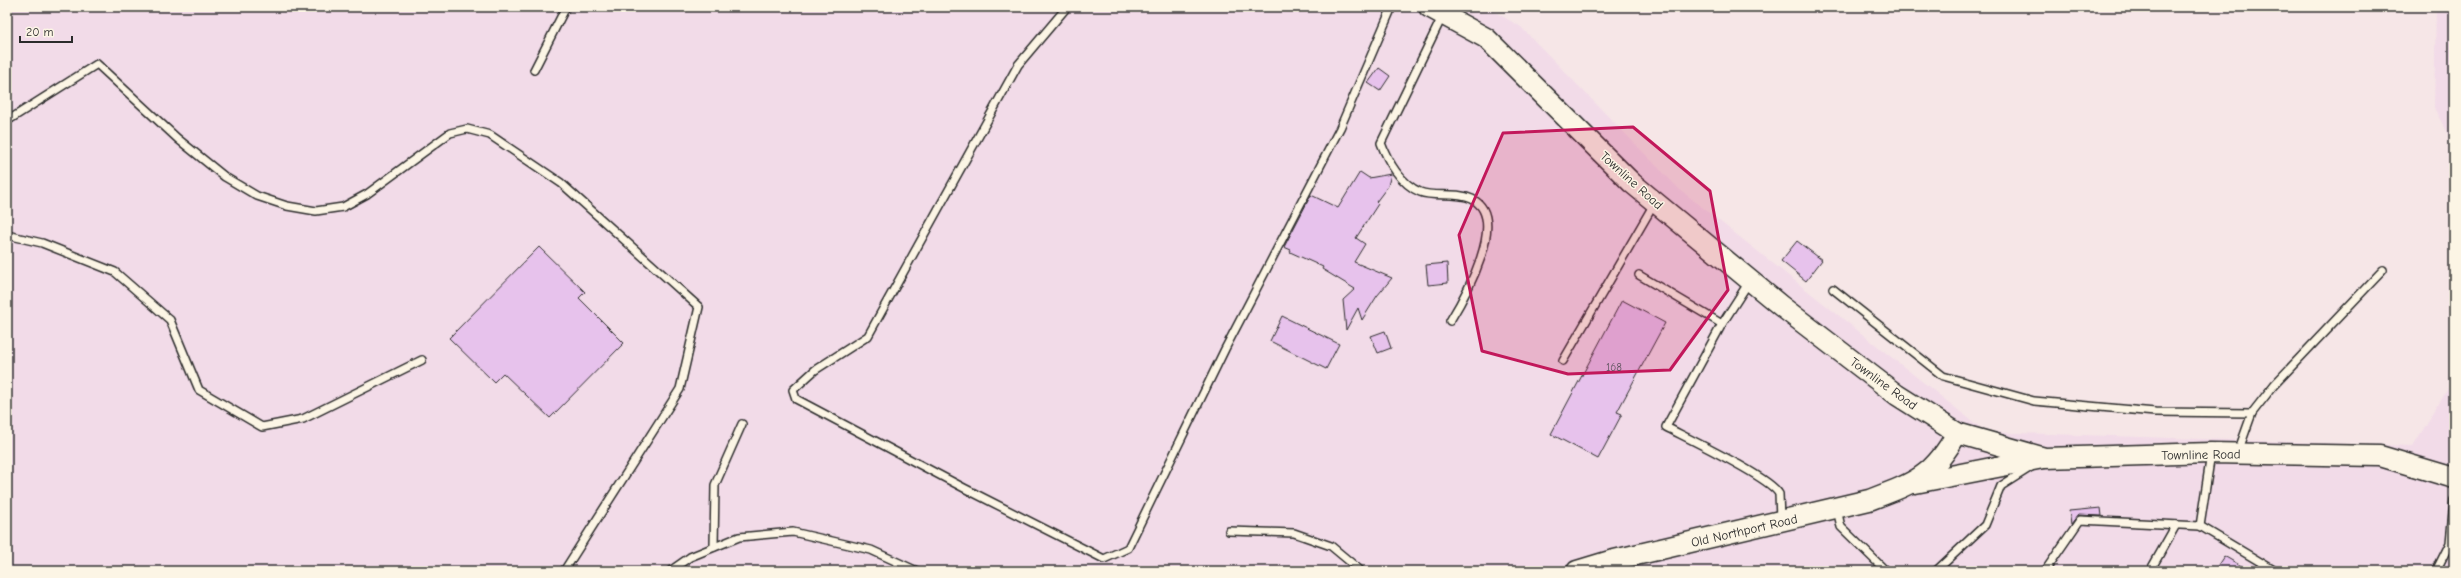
<svg xmlns="http://www.w3.org/2000/svg" width="2461" height="578" viewBox="0 0 2461 578" font-family="'Comic Neue',sans-serif">
<rect width="100%" height="100%" fill="#f6e6e7"/>
<filter id="ink" filterUnits="userSpaceOnUse"><feTurbulence type="fractalNoise" baseFrequency=".025" numOctaves="2"/><feDisplacementMap in="SourceGraphic" scale="8" xChannelSelector="R" yChannelSelector="G"/><feConvolveMatrix kernelMatrix="1 2 1 2 8 2 1 2 1" color-interpolation-filters="sRGB"/></filter>
<g filter="url(#ink)">
<g fill="#f2dbe8">
<polygon points="7,7 1486,7 1521,27 1679,189 1986,432 2413,446 2454,379 2454,571 7,571"/>
<polygon points="2436,7 2454,7 2454,145 2434,108"/>
</g>
<g fill="#e7c2ec" stroke="#2b2b2b">
<polygon points="1379,68 1390,76 1380,91 1368,83"/>
<polygon points="1360,172 1369,178 1391,174 1388,186 1376,202 1378,204 1356,238 1365,244 1354,262 1392,278 1377,296 1362,320 1358,308 1346,330 1343,300 1355,289 1322,269 1323,267 1290,252 1291,250 1284,247 1311,195 1338,208"/>
<polygon points="1797,241 1822,260 1806,281 1781,261"/>
<polygon points="539,247 585,292 579,298 624,343 550,418 503,373 494,382 449,338"/>
<polygon points="1447,263 1448,283 1428,285 1426,265"/>
<polygon points="1622,300 1665,323 1617,412 1622,414 1598,459 1551,434"/>
<polygon points="1282,316 1339,344 1326,369 1270,341"/>
<polygon points="1385,331 1391,348 1378,353 1371,336"/>
<polygon points="2101,508 2102,516 2078,515 2071,524 2069,511"/>
<polygon points="2224,556 2250,571 2214,571"/>
</g>
<g fill="none" stroke-linecap="round" stroke-linejoin="round">
<g stroke="#2b2b2b" stroke-width="10">
<g id="service">
<polyline points="1067,7 1018,65 868,336 815,370 793,390 796,399 964,488 1104,559 1128,548 1225,349 1340,128 1392,7"/>
<path d="M 1443,15 L 1381,143 C 1388,162 1401,184 1420,192 C 1434,198 1455,191 1472,199 C 1510,218 1464,298 1450,321"/>
<polyline points="534,70 566,7"/>
<polyline points="7,121 97,64 178,139 225,177 257,196 287,206 316,211 343,207 367,194 450,133 467,129 490,135 561,183 699,307 680,389 564,571"/>
<polyline points="7,235 42,243 115,272 170,320 199,390 262,427 303,419 422,360"/>
<polyline points="1639,275 1722,324"/>
<path d="M 1749,282 L 1722,324 L 1666,427 C 1687,438 1770,477 1779,494 L 1780,519"/>
<polyline points="1833,289 1943,376 2034,401 2155,412 2252,413"/>
<polyline points="1563,361 1654,204"/>
<polyline points="2238,452 2252,413 2274,385 2383,270"/>
<polyline points="2211,454 2200,526 2272,569 2271,571"/>
<polyline points="1837,509 1841,527 1886,571"/>
<polyline points="1229,531 1294,533 1331,546 1361,571"/>
<polyline points="714,547 715,485 742,424"/>
<polyline points="670,571 690,557 739,537 793,532 871,550 917,571"/>
<polyline points="1936,571 1985,525 2001,486 2031,467"/>
<polyline points="2045,571 2080,520 2200,526"/>
<polyline points="2150,571 2176,525"/>
<polyline points="2436,571 2450,543 2454,500"/>
</g>
</g>
<g stroke="#2b2b2b" stroke-width="23">
<g id="secondary">
<polyline points="1429,7 1486,38 1632,183 1781,306 1897,395 1957,433 2045,458 2211,453 2380,456 2454,478"/>
<polyline points="1915,483 2043,458"/>
<path d="M 1577,571 L 1610,561 L 1869,500 C 1914,483 1933,477 1957,433"/>
</g>
</g>
<use href="#service" stroke="#fcf5e5" stroke-width="7"/>
<use href="#secondary" stroke="#fcf5e5" stroke-width="20"/>
</g>
</g>
<path fill="#c2185b" fill-opacity="0.2" stroke="#c2185b" stroke-width="3" stroke-linejoin="round" d="M 1633,127 L 1710,191 L 1728,290 L 1670,370 L 1568,374 L 1482,351 L 1459,235 L 1503,133 Z"/>
<g text-anchor="middle" stroke-width="3" stroke-linejoin="round" paint-order="stroke">
<g font-size="11" fill="#5a515b">
<text x="1614" y="371">168</text>
</g>
<g font-size="13" fill="#2b2b2b" stroke="#fcf5e5">
<text transform="translate(1632 180) rotate(42)" y="5">Townline Road</text>
<text transform="translate(1884 383) rotate(36)" y="5">Townline Road</text>
<text transform="translate(2201 454) rotate(-1)" y="5">Townline Road</text>
<text transform="translate(1744 530) rotate(-13)" y="5">Old Northport Road</text>
</g>
</g>
<rect width="2461" height="578" fill="none" stroke="#fcf5e5" stroke-width="24"/>
<rect x="12" y="12" width="2437" height="554" fill="none" stroke="#2b2b2b" stroke-width="1.5" filter="url(#ink)"/>
<path d="M20 36v6h52v-6" fill="none" stroke="#2b2b2b" stroke-width="2"/>
<text x="26" y="36" font-size="12" fill="#2b2b2b" stroke="#fcf5e5" stroke-width="3" paint-order="stroke">20 m</text>
</svg>
